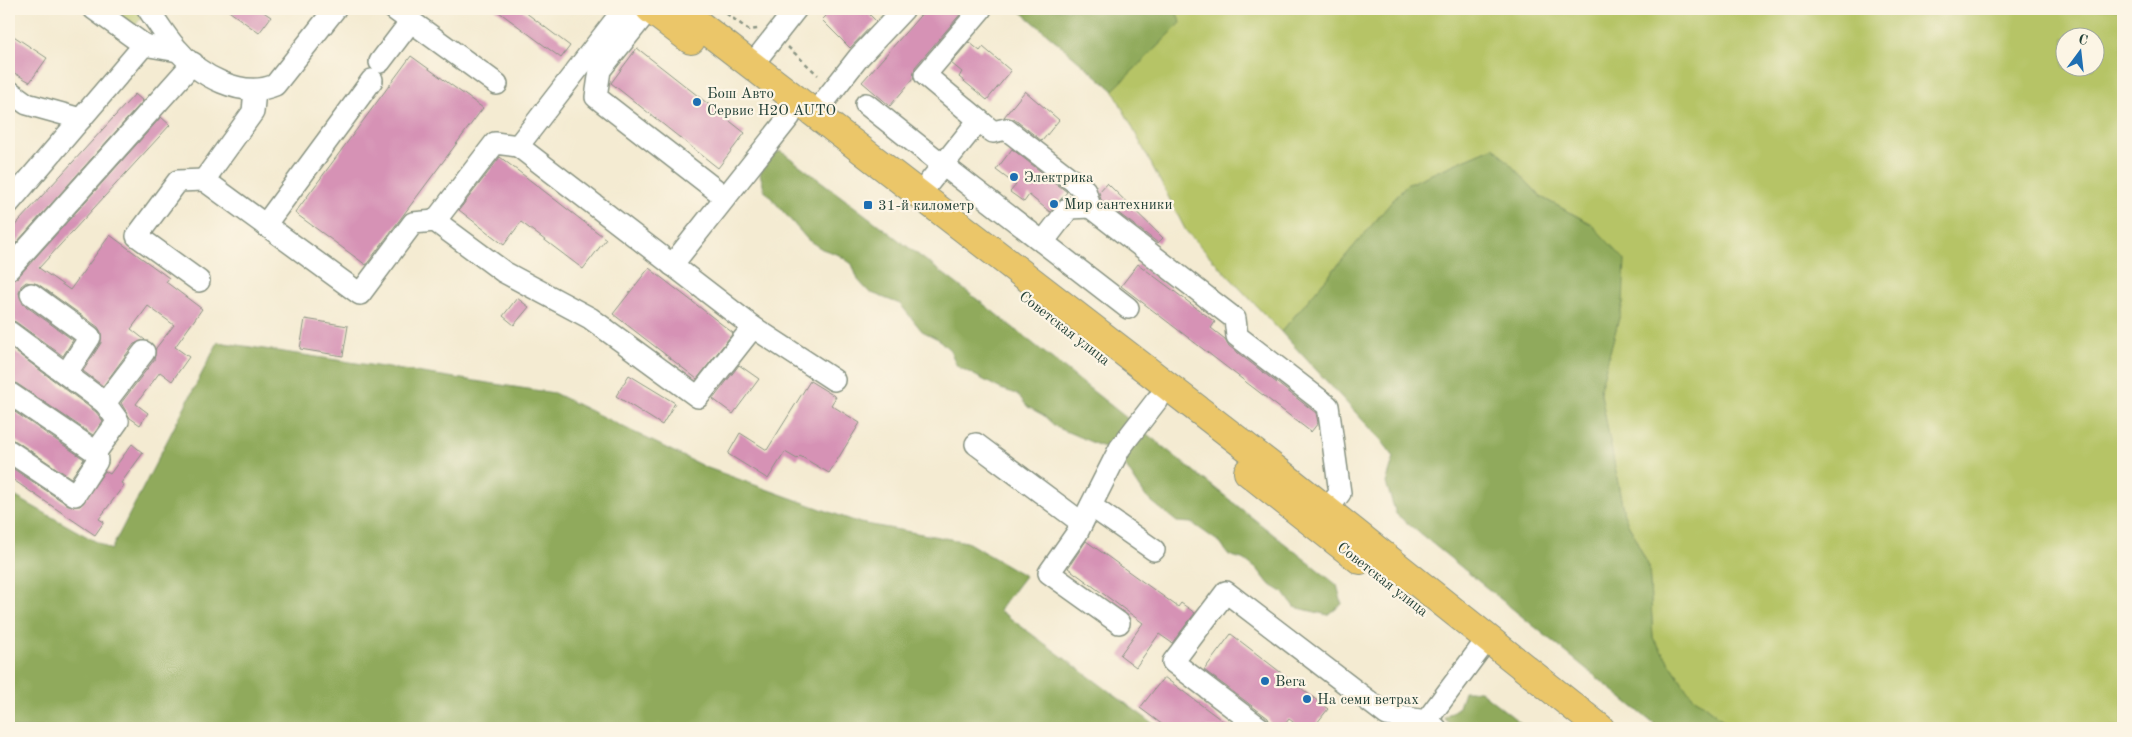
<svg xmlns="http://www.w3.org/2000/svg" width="2132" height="737" viewBox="0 0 2132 737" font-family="'Old Standard TT',serif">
<rect width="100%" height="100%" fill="#fcf5e5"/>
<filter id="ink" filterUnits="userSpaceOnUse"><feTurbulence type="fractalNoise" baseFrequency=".02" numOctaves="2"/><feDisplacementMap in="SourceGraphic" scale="10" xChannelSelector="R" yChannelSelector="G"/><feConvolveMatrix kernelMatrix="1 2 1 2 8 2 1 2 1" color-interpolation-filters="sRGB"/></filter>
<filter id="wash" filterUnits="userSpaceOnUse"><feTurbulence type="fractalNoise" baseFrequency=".0096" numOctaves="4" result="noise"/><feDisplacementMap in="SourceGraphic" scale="20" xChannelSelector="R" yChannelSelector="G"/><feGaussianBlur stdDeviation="1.12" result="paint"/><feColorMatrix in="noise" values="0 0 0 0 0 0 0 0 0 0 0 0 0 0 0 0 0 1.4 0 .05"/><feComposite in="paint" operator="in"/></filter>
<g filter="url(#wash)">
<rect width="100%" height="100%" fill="#f4ebd2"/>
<g fill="#b6c466" stroke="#6a804d" fill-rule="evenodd">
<polygon points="103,9 142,9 146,11 132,30"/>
<path d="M 1175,9 L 2123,9 L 2123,728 L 1733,728 L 1690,694 L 1653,638 L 1649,567 L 1624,515 L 1600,389 L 1623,303 L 1592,224 L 1541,197 L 1494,147 L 1406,185 L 1281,332 L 1186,231 L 1113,90 L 1181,23 ZM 2064,38 L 2094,38 L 2094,68 L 2064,68 Z"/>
</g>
<g fill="#90aa5b" stroke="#587448">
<polygon points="1018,9 1175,9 1181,23 1113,90"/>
<polygon points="1494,147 1541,197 1591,224 1625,260 1623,303 1600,389 1624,515 1649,567 1653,638 1690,694 1733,728 1659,728 1396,514 1386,483 1394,457 1381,440 1281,332 1406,185"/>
<polygon points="781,151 982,303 1337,585 1342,604 1328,615 1294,607 1284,593 1269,584 1259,571 1245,560 1229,555 1219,542 1192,523 1177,522 1146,497 1117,453 1056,427 1043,415 1028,407 1017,394 1001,389 957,366 950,350 938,339 922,331 900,304 869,292 858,280 852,264 839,255 822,249 808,240 765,191 760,174 765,158"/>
<polygon points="218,342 554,393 705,467 860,523 967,542 1025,576 999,610 1159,728 9,728 9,493 111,550"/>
<polygon points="1464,691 1480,691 1527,728 1456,728 1443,718 1459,707"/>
</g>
<g id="blocks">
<g fill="#d692b5">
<polygon points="226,9 259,9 271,17 259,33"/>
<polygon points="495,9 521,9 570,46 561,58"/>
<polygon points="833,9 864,9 876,21 850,48 822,20"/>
<polygon points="926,9 963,11 915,67 913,79 890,106 862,82"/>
<polygon points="9,33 47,58 30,82 9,70"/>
<polygon points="969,42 980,51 983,47 1011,71 987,100 959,77 962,72 951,63"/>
<polygon points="637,48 745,133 718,168 611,83"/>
<polygon points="411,56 483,108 366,265 295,213"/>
<polygon points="1025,91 1059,120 1042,141 1014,119 1004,117"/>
<polygon points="135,94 143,101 9,251 9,232"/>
<polygon points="161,117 170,125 39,268 70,290 110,235 169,278 166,282 202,309 175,347 189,357 172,381 160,372 136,404 148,413 140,425 130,418 121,403 154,360 156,348 174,325 148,306 131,329 145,340 134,344 103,386 83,371 101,343 101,332 98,327 38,284 26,282 21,286 19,293 23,304 73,340 63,356 16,322 9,320 9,281 18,277"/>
<polygon points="1012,149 1067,192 1050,212 1029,195 1024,202 1010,192 1016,185 996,170"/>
<polygon points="500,157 606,239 583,269 521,222 504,245 459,210"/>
<polygon points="1107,183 1163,238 1158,243 1101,200 1099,192"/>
<polygon points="1138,264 1215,322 1211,328 1225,339 1229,346 1316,413 1318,423 1311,432 1121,286"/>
<polygon points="649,268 733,333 697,379 613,314"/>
<polygon points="517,298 529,307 514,325 503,316"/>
<polygon points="305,319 348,326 343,356 300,349"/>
<polygon points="9,347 96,412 103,421 93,435 16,383 9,381"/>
<polygon points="739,365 759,379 733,414 713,399"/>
<polygon points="629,375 675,403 662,425 616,396"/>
<polygon points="810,381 836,397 831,405 860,423 829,473 800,456 797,459 785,452 768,479 728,454 740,433 767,450"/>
<polygon points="9,408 84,459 71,478 16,441 9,439"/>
<polygon points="132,444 143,453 121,483 124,485 99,519 104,522 95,535 9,477 9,466 68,505 80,506 105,471 110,474"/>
<polygon points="1086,541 1178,607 1181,603 1195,613 1172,643 1159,634 1136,667 1120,655 1143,623 1068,568"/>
<polygon points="1231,634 1328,709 1313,728 1301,728 1289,719 1282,728 1272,728 1268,718 1204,670"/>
<polygon points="1164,677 1232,728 1167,728 1140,708"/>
</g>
</g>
</g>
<g filter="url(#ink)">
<use href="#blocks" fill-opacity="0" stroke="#8a9483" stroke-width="1"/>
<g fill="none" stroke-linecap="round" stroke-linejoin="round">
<g stroke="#8a9483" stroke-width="24">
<g id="minor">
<polyline points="94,9 144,45"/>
<path d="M 148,9 C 157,22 166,37 177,49 C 199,76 242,99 275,85 L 335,9"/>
<polyline points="394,9 497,84"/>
<polyline points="649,9 600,70 596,97 725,197"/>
<polyline points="380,62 411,21"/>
<polyline points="752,65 796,9"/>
<polyline points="255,90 253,112 204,180 360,294 413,223 435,221 504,272 590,318 698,397 753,327 518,146 624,9"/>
<polyline points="9,91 27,104 81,119"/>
<polyline points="866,104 943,165 920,194"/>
<polyline points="815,113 859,57 904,9"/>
<polyline points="979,120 925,75 981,9"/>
<polyline points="9,203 144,45 178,51"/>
<polyline points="435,221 495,143 518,146"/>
<polyline points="265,225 372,80"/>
<polyline points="1043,242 1069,208 1090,207"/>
<polyline points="672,265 790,116"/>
<polyline points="9,269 193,63"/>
<polyline points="199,281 137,236 178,181 204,180"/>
<polyline points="31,294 90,337 66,374"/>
<polyline points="1128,308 943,165 979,120 993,132 1006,129 1085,190 1090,207 1235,319 1237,336 1328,406 1340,493 1327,510"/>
<polyline points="753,327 834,380"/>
<polyline points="9,332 105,403 144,352"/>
<polyline points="9,393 96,452"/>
<polyline points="976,444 1082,523"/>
<polyline points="9,451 75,495 97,461 96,452 118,421 105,403"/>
<polyline points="1091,506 1154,550"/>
<polyline points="1119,623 1049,573 1077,533 1120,448 1157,400"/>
<polyline points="1260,728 1173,662 1226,592 1387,715 1426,721 1436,728"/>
<polyline points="1421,728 1488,638"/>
</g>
</g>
<g stroke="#8a9483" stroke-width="30">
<g id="major">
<polyline points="650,9 691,40"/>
<polyline points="679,9 1279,472 1600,728"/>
<polyline points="1248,472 1360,560"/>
</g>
</g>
<g stroke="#8a9483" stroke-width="2.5" stroke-dasharray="4 4" stroke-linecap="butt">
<polyline points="720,9 749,30 758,29"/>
<polyline points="788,47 818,75"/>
</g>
<use href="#minor" stroke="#fff" stroke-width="21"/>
<use href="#major" stroke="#ebc669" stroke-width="28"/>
</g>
</g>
<g fill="#1f6fb2" stroke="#fcf5e5" stroke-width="2">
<circle cx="697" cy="102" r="5"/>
<circle cx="1014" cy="177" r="5"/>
<circle cx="1054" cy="204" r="5"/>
<rect x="863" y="200" width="10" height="10" rx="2.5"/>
<circle cx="1265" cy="681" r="5"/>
<circle cx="1307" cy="699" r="5"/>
</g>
<g text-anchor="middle" stroke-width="4.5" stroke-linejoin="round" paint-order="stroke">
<g font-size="15" fill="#1f3d34" stroke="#fcf5e5" text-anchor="start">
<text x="707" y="98">Бош Авто<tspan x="707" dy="17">Сервис H2O AUTO</tspan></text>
<text x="1024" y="182">Электрика</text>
<text x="1064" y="209">Мир сантехники</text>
<text x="878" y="210">31-й километр</text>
<text x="1275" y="686">Вега</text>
<text x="1317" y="704">На семи ветрах</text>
</g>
<g font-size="15" fill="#1f3d34" stroke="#fcf5e5">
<text transform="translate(1065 328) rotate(38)" y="5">Советская улица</text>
<text transform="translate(1383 579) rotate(38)" y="5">Советская улица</text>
</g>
</g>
<rect width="2132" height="737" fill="none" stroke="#fcf5e5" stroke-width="30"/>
<g transform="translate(2080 52) rotate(15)"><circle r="24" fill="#fcf5e5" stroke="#a4ab9e"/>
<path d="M0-4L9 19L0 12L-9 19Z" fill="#1f6fb2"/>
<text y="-8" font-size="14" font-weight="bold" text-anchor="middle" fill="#1f3d34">С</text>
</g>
</svg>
